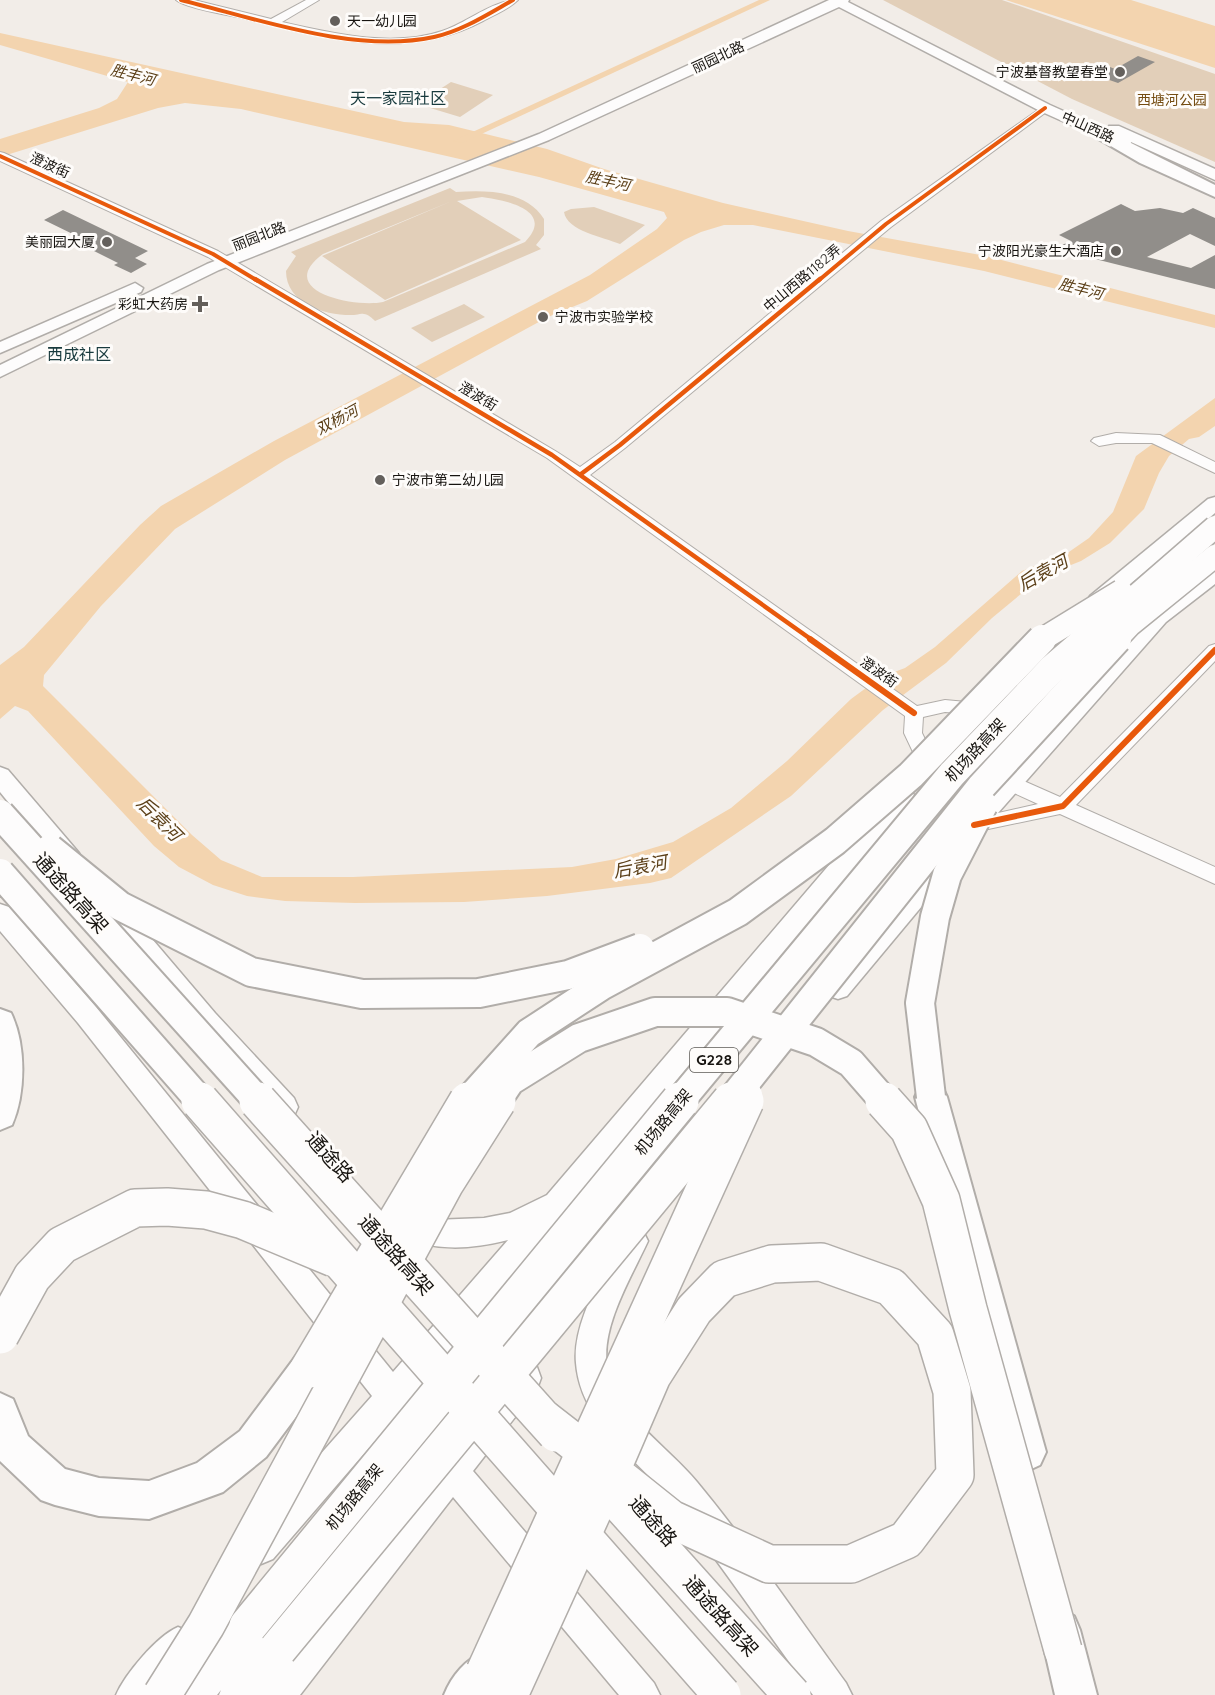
<svg xmlns="http://www.w3.org/2000/svg" width="1215" height="1695" viewBox="0 0 1215 1695" font-family="Quicksand,'Noto Sans SC',sans-serif">
<rect width="100%" height="100%" fill="#f2ede8"/>
<g fill="#e2cfb9" fill-rule="evenodd">
<polygon points="883,0 1002,0 1215,74 1215,162 1072,99"/>
<polygon points="451,82 493,95 460,117 417,104"/>
<path d="M 450,188 L 456,192 C 486,190 526,190 544,219 L 544,235 L 536,245 L 541,249 L 375,321 C 372,318 368,314 364,314 C 360,313 357,315 354,315 C 326,316 286,304 286,271 L 296,256 L 291,252 ZM 482,197 C 505,200 556,210 525,242 L 383,302 C 354,308 273,291 323,254 L 452,201 L 322,256 L 385,300 L 521,240 L 457,201 Z"/>
<path d="M 594,207 L 645,225 L 620,244 C 603,237 567,231 564,212 L 571,209 Z"/>
<polygon points="464,304 485,317 432,342 411,328"/>
</g>
<g fill="#f3d4af">
<polygon points="1006,0 1131,0 1215,26 1215,68"/>
<polygon points="0,33 404,122 449,125 547,149 604,169 723,203 848,231 986,256 1215,315 1215,328 984,271 753,225 724,225 701,232 684,240 587,301 548,317 285,460 175,529 101,606 44,675 43,686 192,835 221,860 262,877 353,877 572,867 616,859 673,842 731,808 787,761 851,699 881,677 905,668 935,647 1022,571 1066,554 1089,538 1113,512 1136,456 1215,398 1215,426 1199,437 1189,439 1169,456 1159,473 1144,509 1110,543 1081,561 1051,573 1033,584 992,618 946,663 883,710 791,796 671,878 650,883 547,896 464,902 355,903 285,901 247,896 213,885 179,867 154,846 28,711 15,706 0,719 0,665 24,647 140,525 161,506 274,441 590,275 657,229 667,218 664,212 539,177 241,109 185,103 158,108 0,157 0,139 99,108 117,99 128,82 0,45"/>
</g>
<g fill="none" stroke-linecap="round" stroke-linejoin="round">
<polygon fill="#f3d4af" fill-rule="evenodd" points="759,0 770,0 462,143 453,141"/>
</g>
<g fill="#918e8a">
<polygon points="1138,56 1155,62 1118,83 1095,75 1110,67 1115,69"/>
<polygon points="1121,204 1135,211 1160,208 1183,213 1193,208 1215,218 1215,246 1190,234 1147,257 1191,268 1215,255 1215,289 1083,256 1062,245 1071,241 1059,235"/>
<polygon points="63,210 148,251 135,258 147,264 131,273 114,265 118,263 80,244 87,241 44,220"/>
</g>
<g fill="none" stroke-linecap="round" stroke-linejoin="round">
<g stroke="#b1ada9" stroke-width="2">
<g id="minor">
<path d="M 176,0 L 194,0 L 271,19 L 306,0 L 319,0 L 282,22 C 332,33 392,48 442,31 C 467,23 492,0 518,0 C 509,9 494,15 483,21 C 406,62 321,38 242,18 C 227,15 185,8 176,0 Z"/>
<polygon points="1045,105 1051,108 1049,110 891,227 625,448 590,475 917,706 945,700 988,704 991,709 988,714 982,715 945,712 923,717 922,733 937,764 935,769 928,771 921,769 904,733 905,716 547,458 208,257 0,161 0,152 4,153 218,251 557,452 580,467 615,442 881,221"/>
<polygon points="1116,433 1160,435 1215,462 1215,473 1152,443 1116,443 1099,446 1091,441 1094,438"/>
<polygon points="1215,644 1215,661 1076,805 1215,867 1215,884 1060,814 974,832 967,830 964,825 967,820 1038,804 1003,788 1001,783 1003,778 1010,776 1017,778 1060,797 1209,646"/>
</g>
</g>
<g stroke="#b1ada9" stroke-width="3">
<g id="major">
<polygon points="829,0 849,0 848,2 1050,105 1108,131 1109,126 1119,126 1215,169 1215,180 1131,142 1130,147 1120,147 1040,111 839,7 549,140 219,270 0,377 0,365 207,264 539,134"/>
<polygon points="135,283 143,288 141,292 0,353 0,342"/>
<polygon points="1215,497 1215,513 1104,606 1097,608 1090,606 1087,601 1090,596 1208,499"/>
<polygon points="1215,567 1215,584 1166,622 983,830 975,833 967,830 963,824 967,818 1152,612 1208,569"/>
<polygon points="0,767 8,770 79,853 82,860 79,867 70,869 61,867 0,792"/>
<path d="M 902,786 L 910,789 L 914,795 L 910,801 L 413,1396 L 418,1408 L 413,1419 L 402,1424 L 393,1420 L 273,1559 L 261,1564 L 249,1559 L 244,1547 L 249,1535 L 372,1396 L 78,1023 L 0,931 L 0,904 L 9,907 L 96,1007 L 393,1372 L 508,1240 C 467,1250 437,1251 397,1236 L 393,1226 L 397,1216 L 407,1212 L 434,1220 L 484,1218 L 510,1213 L 547,1195 L 894,789 Z"/>
<polygon points="953,842 962,844 965,851 962,858 847,996 838,999 829,996 825,988 829,980 944,844"/>
<polygon points="104,890 113,893 215,1013 294,1098 298,1107 294,1116 284,1119 274,1116 197,1029 95,907 92,900 95,893"/>
<path d="M 633,1227 L 643,1231 L 648,1241 C 632,1276 601,1326 607,1365 C 614,1414 668,1446 697,1482 C 750,1546 797,1616 846,1683 L 852,1695 L 813,1695 C 767,1632 723,1568 676,1506 C 641,1461 581,1426 576,1363 C 572,1322 606,1268 623,1231 Z"/>
<polygon points="526,1363 537,1367 541,1378 537,1389 473,1471 654,1683 660,1695 619,1695 453,1497 300,1695 260,1695 266,1683 432,1472 426,1459 431,1448 442,1443 452,1447 515,1367"/>
<path d="M 178,1627 L 190,1632 L 195,1644 L 190,1656 L 157,1695 L 116,1695 C 125,1674 157,1636 178,1627 Z"/>
</g>
</g>
<g stroke="#b1ada9" stroke-width="4">
<g id="highway">
<polygon points="1103,129 1215,185 1215,197 1140,163 1097,138 1094,134 1097,130"/>
<path d="M 0,1009 L 11,1013 C 26,1044 26,1093 12,1125 L 0,1130 Z"/>
<polygon points="931,1083 942,1087 947,1097 1046,1452 1040,1465 1027,1471 1014,1465 1008,1452 915,1097 920,1087"/>
<polygon points="309,1351 322,1356 327,1369 322,1382 266,1457 223,1492 149,1519 99,1516 55,1505 41,1500 0,1461 0,1393 13,1399 28,1436 65,1469 99,1478 149,1481 197,1463 240,1431 296,1356"/>
<polygon points="248,1606 262,1612 268,1626 265,1634 278,1629 292,1635 298,1649 292,1663 267,1695 219,1695 221,1690 217,1695 169,1695 175,1680 234,1612"/>
<polygon points="1060,1610 1074,1616 1080,1630 1097,1695 1055,1695 1040,1630 1046,1616"/>
<path d="M 485,1651 L 500,1657 L 506,1672 L 500,1687 L 492,1695 L 444,1695 C 452,1675 465,1660 485,1651 Z"/>
</g>
</g>
<use href="#minor" fill="#fdfcfc" fill-rule="evenodd"/>
<use href="#major" fill="#fdfcfc" fill-rule="evenodd"/>
<use href="#highway" fill="#fdfcfc" fill-rule="evenodd"/>
<g stroke="#b1ada9" stroke-width="25" stroke-linecap="butt">
<g id="highway-bridge-far2">
<polyline points="1041,640 1121,591"/>
<polyline points="1085,640 1215,527"/>
<polyline points="1116,640 1130,625 1215,556"/>
</g>
</g>
<g stroke="#b1ada9" stroke-width="32" stroke-linecap="butt">
<g id="highway-bridge-far1">
<polyline points="0,814 259,1102"/>
<polyline points="50,849 120,906 251,972 362,994 479,993 568,975 640,948"/>
<polyline points="0,873 201,1102"/>
<polyline points="931,1097 920,1003 935,917 947,875 983,805"/>
<polyline points="467,1102 529,1033 601,986 738,912 835,841 911,775 1042,639"/>
<polyline points="496,1102 510,1081 579,1038 655,1012 727,1012 816,1042 851,1063 885,1102"/>
<polyline points="679,1102 952,774 1052,669 1087,639"/>
<polyline points="730,1102 981,787 1117,639"/>
<polyline points="745,1102 748,1095"/>
</g>
</g>
<g stroke="#b1ada9" stroke-width="40" stroke-linecap="butt">
<g id="highway-bridge">
<polyline points="200,1101 722,1695"/>
<polyline points="258,1101 556,1433"/>
<polyline points="884,1101 909,1129 941,1200 968,1309 1063,1650"/>
<polygon points="821,1262 891,1287 935,1335 952,1391 955,1475 906,1540 851,1564 769,1564 671,1519 611,1471 652,1376 694,1310 724,1279 772,1264"/>
<polyline points="0,1335 32,1277 62,1245 135,1208 167,1207 206,1210 243,1220 334,1258"/>
<polyline points="309,1369 468,1101"/>
<polyline points="544,1419 611,1471"/>
<polyline points="597,1478 792,1695"/>
<polyline points="248,1626 680,1101"/>
<polyline points="278,1649 731,1101"/>
<polyline points="485,1672 745,1101"/>
<polyline points="162,1695 206,1625 445,1183 497,1101"/>
<polyline points="509,1695 611,1471"/>
</g>
</g>
<use href="#highway-bridge-far2" stroke="#fdfcfc" stroke-width="22"/>
<use href="#highway-bridge-far1" stroke="#fdfcfc" stroke-width="28"/>
<use href="#highway-bridge" stroke="#fdfcfc" stroke-width="37"/>
<g stroke="#fefcfa" stroke-width="6">
<g id="cycleway-far2">
<path d="M 181,0 C 258,19 355,54 434,37 C 462,31 488,14 513,0"/>
<polyline points="0,156 213,254 258,281"/>
<polyline points="818,281 886,224 1045,108"/>
</g>
</g>
<g stroke="#fefcfa" stroke-width="8">
<g id="cycleway-far1">
<polyline points="255,279 552,455 812,640"/>
<polyline points="581,474 620,445 820,279"/>
</g>
</g>
<g stroke="#fefcfa" stroke-width="10">
<g id="cycleway">
<polyline points="810,639 914,713"/>
<polyline points="974,825 1063,806 1215,650"/>
</g>
</g>
<use href="#cycleway-far2" stroke="#e8590c" stroke-width="4"/>
<use href="#cycleway-far1" stroke="#e8590c" stroke-width="4.5"/>
<use href="#cycleway" stroke="#e8590c" stroke-width="6"/>
</g>
<g fill="#64605c" stroke="#fefcfa" stroke-width="2">
<circle cx="335" cy="21" r="6"/>
<circle cx="1120" cy="72" r="6"/>
<circle cx="107" cy="242" r="6"/>
<circle cx="1116" cy="251" r="6"/>
<path d="M197 295h6v6h6v6h-6v6h-6v-6h-6v-6h6z"/>
<circle cx="543" cy="317" r="6"/>
<circle cx="380" cy="480" r="6"/>
</g>
<g text-anchor="middle" stroke-width="6" stroke-linejoin="round" paint-order="stroke">
<g font-size="14" fill="#171410" stroke="#fefcfa" text-anchor="end">
<text x="347" y="26" text-anchor="start">天一幼儿园</text>
<text x="1108" y="77">宁波基督教望春堂</text>
<text x="95" y="247">美丽园大厦</text>
<text x="1104" y="256">宁波阳光豪生大酒店</text>
<text x="188" y="309">彩虹大药房</text>
<text x="555" y="322" text-anchor="start">宁波市实验学校</text>
<text x="392" y="485" text-anchor="start">宁波市第二幼儿园</text>
</g>
<g font-size="14" fill="#171410" stroke="#fefcfa">
<text transform="translate(718 57) rotate(-25)" y="5">丽园北路</text>
<text transform="translate(1088 127) rotate(24)" y="5">中山西路</text>
<text transform="translate(50 165) rotate(24)" y="5">澄波街</text>
<text transform="translate(259 236) rotate(-21)" y="5">丽园北路</text>
<text transform="translate(802 278) rotate(-40)" y="5">中山西路1182弄</text>
<text transform="translate(478 396) rotate(31)" y="5">澄波街</text>
<text transform="translate(879 672) rotate(35)" y="5">澄波街</text>
</g>
<g font-size="14" fill="#754d13" stroke="#fefcfa">
<text x="1172" y="105">西塘河公园</text>
</g>
<g font-size="15" font-style="italic" fill="#5c4019" stroke="#fefcfa">
<text transform="translate(133 75) rotate(14)" y="5">胜丰河</text>
<text transform="translate(608 181) rotate(12)" y="5">胜丰河</text>
<text transform="translate(1081 289) rotate(14)" y="5">胜丰河</text>
<text transform="translate(337 420) rotate(-28)" y="5">双杨河</text>
</g>
<rect fill="#fefcfa" stroke="#5c5a56" stroke-width="1.5" x="690" y="1048" width="48" height="24" rx="4.5"/>
<g font-size="15" font-weight="bold" fill="#171410">
<text x="714" y="1065">G228</text>
</g>
<g font-size="16" fill="#183a3d" stroke="#fefcfa">
<text x="398" y="104">天一家园社区</text>
<text x="79" y="360">西成社区</text>
</g>
<g font-size="16" fill="#171410" stroke="#fefcfa">
<text transform="translate(975 750) rotate(-47)" y="6">机场路高架</text>
<text transform="translate(663 1122) rotate(-51)" y="6">机场路高架</text>
<text transform="translate(354 1497) rotate(-51)" y="6">机场路高架</text>
</g>
<g font-size="18" font-style="italic" fill="#5c4019" stroke="#fefcfa">
<text transform="translate(1043 573) rotate(-29)" y="6">后袁河</text>
<text transform="translate(159 819) rotate(45)" y="6">后袁河</text>
<text transform="translate(640 867) rotate(-10)" y="6">后袁河</text>
</g>
<g font-size="20" fill="#171410" stroke="#fefcfa">
<text transform="translate(71 893) rotate(48)" y="7">通途路高架</text>
<text transform="translate(330 1157) rotate(48)" y="7">通途路</text>
<text transform="translate(396 1255) rotate(48)" y="7">通途路高架</text>
<text transform="translate(653 1521) rotate(48)" y="7">通途路</text>
<text transform="translate(721 1616) rotate(48)" y="7">通途路高架</text>
</g>
</g>
</svg>
